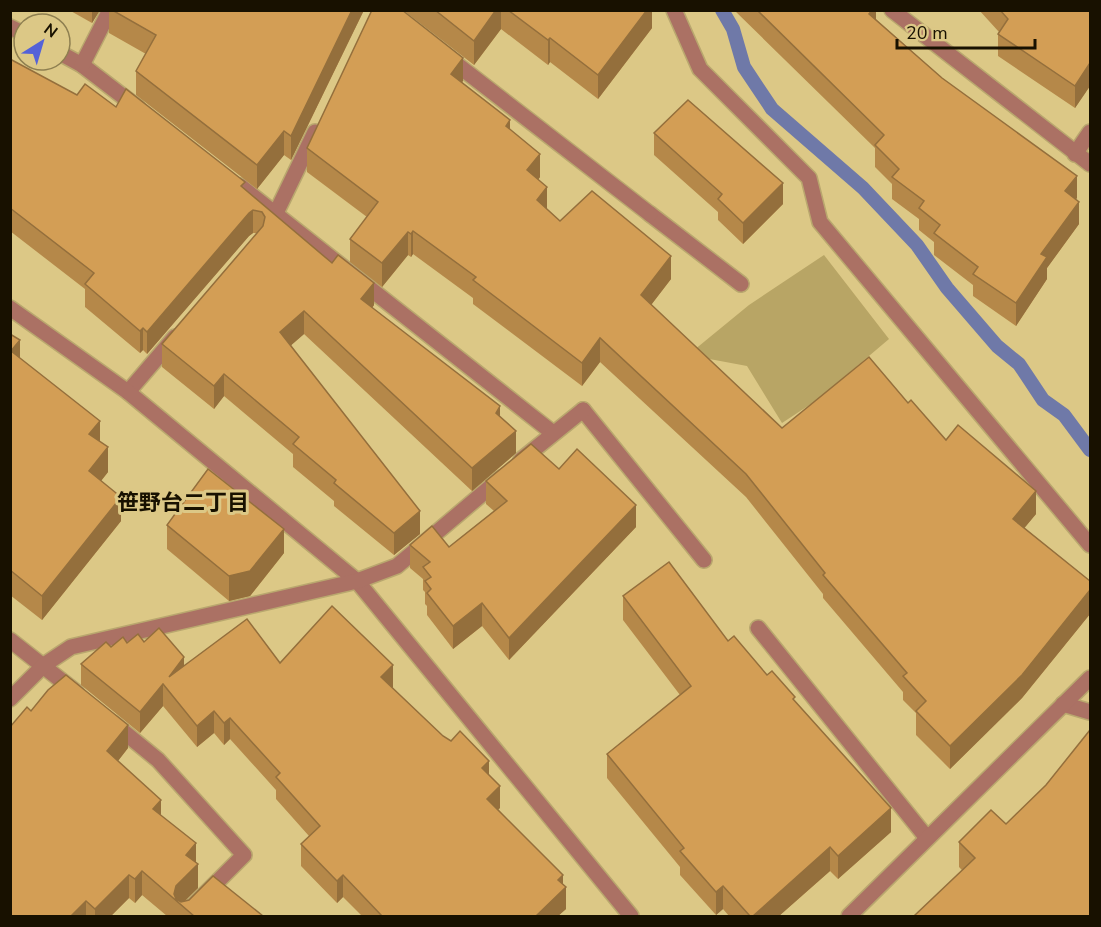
<svg xmlns="http://www.w3.org/2000/svg" width="1101" height="927" viewBox="0 0 1101 927" font-family="'Nunito Sans','Noto Sans JP',sans-serif">
<rect width="100%" height="100%" fill="#dcc886"/>
<polygon fill="#b8a565" points="824,255 889,339 817,400 782,423 747,366 688,355 749,305"/>
<g fill="none" stroke-linecap="round" stroke-linejoin="round">
<polyline stroke="#6f79a8" stroke-width="14" points="722,10 733,29 744,67 772,109 863,188 917,245 947,288 997,346 1019,364 1043,400 1064,415 1090,450"/>
<g stroke="#b9a76e" stroke-width="18">
<g id="service">
<polyline points="650,214 741,284"/>
<polyline points="128,392 175,337"/>
<polyline points="583,410 704,560"/>
<polyline points="758,628 927,838"/>
</g>
</g>
<g stroke="#b9a76e" stroke-width="18">
<g id="minor">
<polyline points="674,10 700,69 809,178 820,222 1090,545"/>
<polyline points="892,10 1090,164"/>
<polyline points="10,27 24,34"/>
<polyline points="60,53 82,65 138,108"/>
<polyline points="446,56 650,214"/>
<polyline points="82,65 110,10"/>
<polyline points="1075,154 1090,132"/>
<polyline points="240,186 553,433"/>
<polyline points="276,213 315,132"/>
<polyline points="10,308 128,392 357,581 631,916"/>
<polyline points="521,460 583,410"/>
<polyline points="10,640 76,692"/>
<polyline points="10,699 44,665 71,647 357,581 397,566 501,478"/>
<polyline points="113,723 158,760 244,855 183,916"/>
</g>
</g>
<g stroke="#b9a76e" stroke-width="18">
<g id="tertiary">
<polyline points="1063,704 1090,712"/>
<polyline points="849,916 1090,678"/>
</g>
</g>
<use href="#service" stroke="#ab7164" stroke-width="15"/>
<use href="#minor" stroke="#ab7164" stroke-width="15"/>
<use href="#tertiary" stroke="#ab7164" stroke-width="15"/>
</g>
<g fill="#b58849">
<polygon points="69,10 100,10 92,23"/>
<polygon points="109,10 364,10 291,160 284,155 257,189 136,95 136,71 146,54 109,33"/>
<polygon points="403,10 652,10 652,28 598,99 550,62 548,65 501,29 474,65"/>
<polygon points="734,10 876,10 876,19 1077,198 1075,199 1079,224 1047,268 1047,279 1016,326 973,296 973,285 934,255 934,242 919,230 919,219 892,199 892,184 875,167 875,148"/>
<polygon points="979,10 1090,10 1090,86 1075,108 998,56 998,34 999,32"/>
<polygon points="10,59 77,95 116,107 245,189 374,305 372,308 500,417 516,453 472,491 304,334 291,345 420,534 394,555 334,506 334,501 293,467 293,454 224,396 214,409 162,367 162,344 257,233 253,233 249,236 147,354 143,350 140,353 85,307 85,289 10,231"/>
<polygon points="463,81 462,82 510,130 540,177 538,180 547,209 560,221 671,279 651,305 782,428 908,403 946,440 1036,514 1024,528 1090,581 1090,614 1022,698 950,769 916,735 916,713 903,700 903,692 823,598 823,594 746,497 600,362 582,386 473,304 473,298 413,254 411,257 408,255 382,287 350,262 350,239 367,217 307,172 307,148"/>
<polygon points="654,133 783,204 743,244 718,220 718,212 654,155"/>
<polygon points="10,334 20,358 100,442 108,472 101,481 121,521 42,620 10,595"/>
<polygon points="559,469 636,527 509,660 482,626 453,649 427,615 427,606 425,604 425,592 423,590 423,579 410,568 410,545 449,547 494,511 486,504 486,481"/>
<polygon points="167,525 284,553 250,596 229,601 167,549"/>
<polygon points="623,596 728,641 795,701 891,832 838,879 830,871 779,916 729,916 723,909 716,915 680,875 680,867 607,778 607,754 680,695 623,620"/>
<polygon points="144,642 184,665 280,663 393,687 392,688 443,736 489,775 500,808 498,809 563,884 566,909 558,916 362,916 343,897 337,903 301,866 301,844 309,836 276,799 276,790 230,739 224,745 214,733 197,747 163,706 140,733 81,685 81,664 111,647 127,643"/>
<polygon points="31,711 128,748 118,761 161,815 196,863 198,888 184,901 263,916 167,916 142,895 135,903 129,898 111,916 10,916"/>
<polygon points="1046,785 1090,916 962,870 959,867 959,842 1006,824"/>
</g>
<g fill="#946f3c">
<polygon points="92,10 100,10 92,23"/>
<polygon points="352,10 364,10 291,160 291,136"/>
<polygon points="496,10 501,10 501,29 474,65 474,41"/>
<polygon points="647,10 652,10 652,28 598,99 598,75"/>
<polygon points="872,10 876,10 876,29 869,14"/>
<polygon points="550,38 550,62 548,65 548,40"/>
<polygon points="463,58 463,81 451,97 451,74"/>
<polygon points="1090,63 1090,86 1075,108 1075,86"/>
<polygon points="510,120 510,144 506,126"/>
<polygon points="284,131 284,155 257,189 257,165"/>
<polygon points="540,154 540,177 527,194 527,170"/>
<polygon points="1077,176 1077,198 1065,214 1065,191"/>
<polygon points="783,183 783,204 743,244 743,223"/>
<polygon points="547,187 547,211 537,200"/>
<polygon points="1079,202 1079,224 1047,268 1047,279 1016,326 1016,303 1041,254"/>
<polygon points="253,210 253,233 249,236 147,354 147,332 249,213"/>
<polygon points="413,231 413,254 411,257 411,234"/>
<polygon points="408,232 408,255 382,287 382,263"/>
<polygon points="671,256 671,279 641,318 641,295"/>
<polygon points="374,283 374,305 361,322 361,299"/>
<polygon points="304,311 304,334 280,355 280,332"/>
<polygon points="143,328 143,350 140,353 140,331"/>
<polygon points="600,338 600,362 582,386 582,363"/>
<polygon points="20,340 20,365 11,351"/>
<polygon points="224,374 224,396 214,409 214,386"/>
<polygon points="500,406 500,429 496,413"/>
<polygon points="100,421 100,445 89,434"/>
<polygon points="516,431 516,453 472,491 472,468"/>
<polygon points="108,447 108,472 89,496 89,471"/>
<polygon points="1036,491 1036,514 1013,542 1013,519"/>
<polygon points="121,497 121,521 42,620 42,596"/>
<polygon points="636,505 636,527 509,660 509,638"/>
<polygon points="420,511 420,534 394,555 394,533"/>
<polygon points="284,529 284,553 250,596 229,601 229,576"/>
<polygon points="1090,590 1090,614 1022,698 950,769 950,746"/>
<polygon points="482,603 482,626 453,649 453,626"/>
<polygon points="184,657 184,679 169,677"/>
<polygon points="393,665 393,687 381,699 381,677"/>
<polygon points="163,684 163,706 140,733 140,712"/>
<polygon points="214,711 214,733 197,747 197,726"/>
<polygon points="230,718 230,739 224,745 224,723"/>
<polygon points="128,725 128,748 107,775 107,751"/>
<polygon points="489,761 489,782 482,768"/>
<polygon points="500,786 500,808 487,820 487,799"/>
<polygon points="161,800 161,823 153,809"/>
<polygon points="891,808 891,832 838,879 838,856"/>
<polygon points="196,843 196,866 198,864 198,888 181,905 174,899 174,894 186,855"/>
<polygon points="830,847 830,871 779,916 753,916"/>
<polygon points="142,871 142,895 135,903 135,879"/>
<polygon points="129,875 129,898 111,916 95,916 95,909"/>
<polygon points="343,875 343,897 337,903 337,881"/>
<polygon points="563,875 563,890 566,887 566,909 558,916 536,916 558,880"/>
<polygon points="723,886 723,909 716,915 716,892"/>
<polygon points="86,901 86,916 71,916"/>
</g>
<g fill="#d39e55" stroke="#946f3c" stroke-width="1.5">
<polygon points="112,10 352,10 291,136 284,131 257,165 136,71 156,35"/>
<polygon points="372,10 402,10 463,58 451,74 510,120 506,126 540,154 527,170 547,187 537,200 560,221 592,191 671,256 641,295 782,428 869,357 908,403 911,400 946,440 958,425 1036,491 1013,519 1090,581 1090,590 1022,675 950,746 916,711 926,701 903,676 907,673 823,575 825,573 746,474 600,338 582,363 473,280 476,277 413,231 411,234 408,232 382,263 350,239 378,202 307,148"/>
<polygon points="435,10 496,10 474,41"/>
<polygon points="508,10 647,10 598,75 550,38 548,40"/>
<polygon points="757,10 872,10 869,14 942,78 1077,176 1065,191 1079,202 1041,254 1047,257 1016,303 973,274 978,267 934,233 940,225 919,208 924,201 892,177 899,169 875,145 884,135"/>
<polygon points="1000,10 1090,10 1090,63 1075,86 998,34 1008,19"/>
<polygon points="10,59 77,95 85,84 116,107 126,89 245,182 241,186 332,263 338,255 374,283 361,299 500,406 496,413 516,431 472,468 304,311 280,332 420,511 394,533 334,483 336,480 293,444 299,437 224,374 214,386 162,344 263,226 265,217 262,212 253,210 249,213 147,332 143,328 140,331 85,284 94,273 10,208"/>
<polygon points="688,100 783,183 743,223 718,199 722,194 654,133"/>
<polygon points="10,334 20,340 11,351 100,421 89,434 108,447 89,471 121,497 42,596 10,570"/>
<polygon points="531,444 559,469 577,449 636,505 509,638 482,603 453,626 427,593 431,589 425,581 431,577 423,567 430,562 410,545 432,526 449,547 507,501 486,481"/>
<polygon points="208,469 284,529 250,571 229,576 167,525"/>
<polygon points="669,562 728,641 734,636 767,675 772,671 795,697 793,699 891,808 838,856 830,847 753,916 750,916 723,886 716,892 680,851 684,848 607,754 691,686 623,596"/>
<polygon points="332,606 393,665 381,677 443,736 451,741 460,731 489,761 482,768 500,786 487,799 563,875 558,880 566,887 536,916 382,916 343,875 337,881 301,844 320,826 276,777 280,773 230,718 224,723 214,711 197,726 163,684 140,712 81,664 106,642 111,647 123,637 127,643 138,634 144,642 159,628 184,657 169,677 247,619 280,663"/>
<polygon points="66,675 128,725 107,751 161,800 153,809 196,843 186,855 198,864 176,886 174,894 176,899 181,902 189,900 213,876 263,916 194,916 142,871 135,879 129,875 95,909 86,901 71,916 10,916 10,727 27,707 31,711 48,690"/>
<polygon points="1090,730 1090,916 914,916 975,858 959,842 991,810 1006,824 1046,785"/>
</g>
<g text-anchor="middle" stroke-width="6" stroke-linejoin="round" paint-order="stroke">
<g font-size="22" font-weight="bold" fill="#181100" stroke="#dcc886">
<text x="183" y="510">笹野台二丁目</text>
</g>
</g>
<rect width="1101" height="927" fill="none" stroke="#181100" stroke-width="24"/>
<g transform="translate(42 42) rotate(37)"><circle r="28" fill="#dcc886" stroke="#8e7f50" stroke-width="1.5"/>
<path d="M0-4.5L10 22L0 15L-10 22Z" fill="#5462d8"/>
<text y="-9" font-size="16" font-weight="bold" text-anchor="middle" fill="#181100">N</text>
</g>
<path d="M897 39v9h138v-9" fill="none" stroke="#181100" stroke-width="3"/>
<text x="906" y="39" font-size="18" fill="#181100" stroke="#dcc886" stroke-width="4.5" paint-order="stroke">20 m</text>
</svg>
